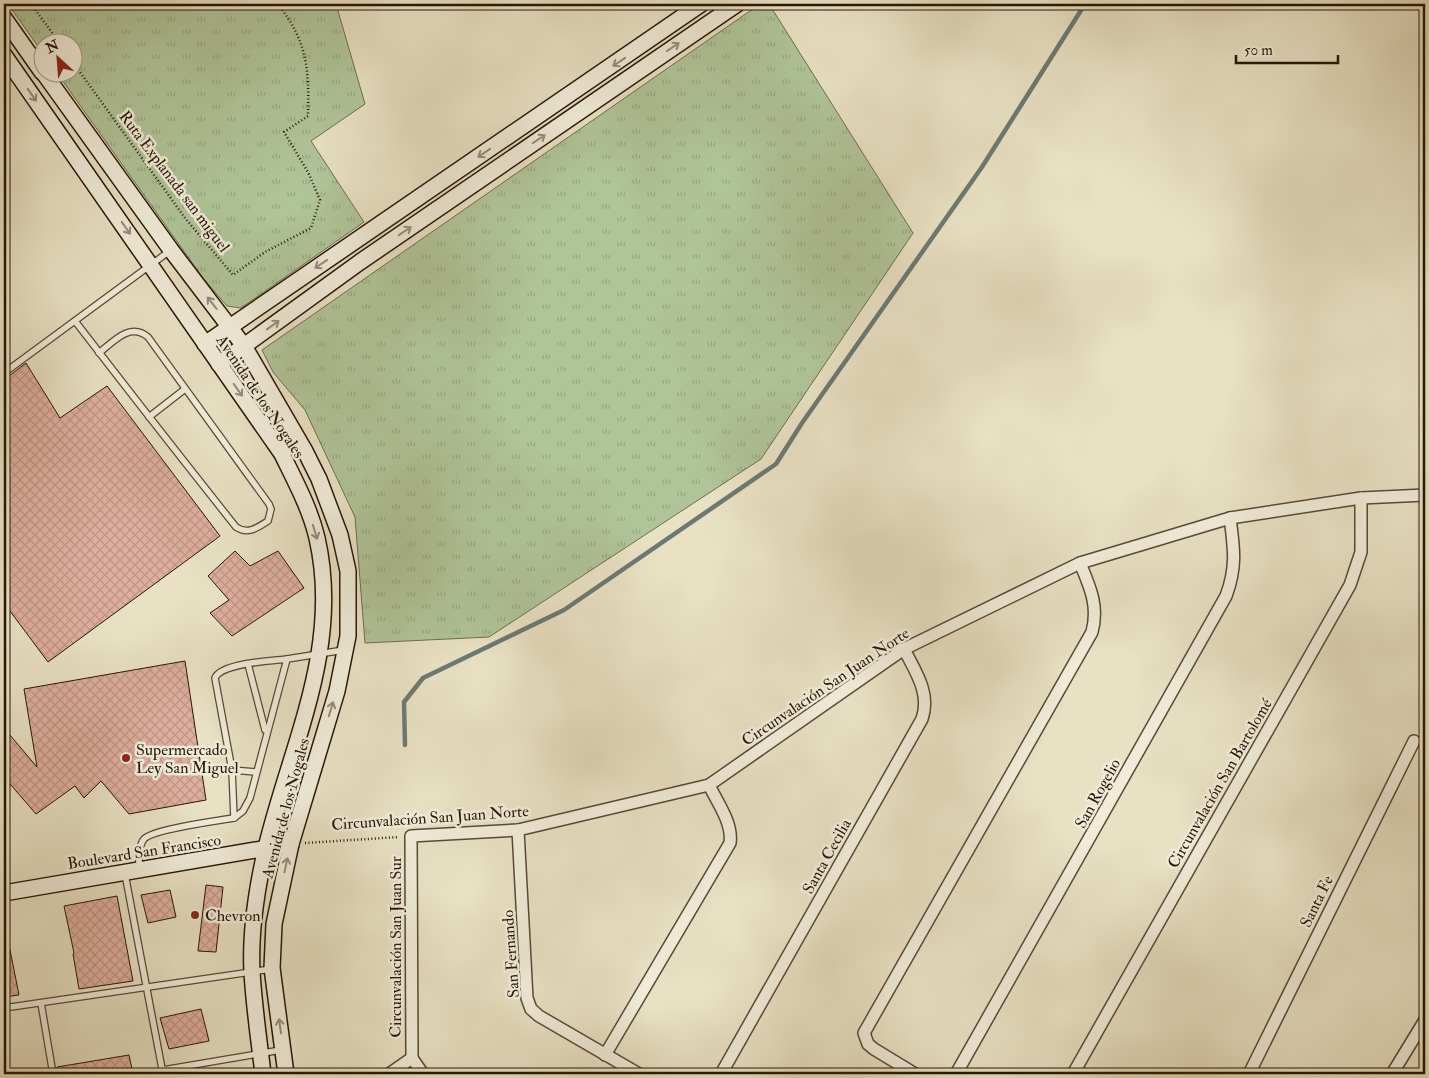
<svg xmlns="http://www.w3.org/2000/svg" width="1429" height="1078" viewBox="0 0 1429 1078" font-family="'IM FELL Double Pica',serif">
<defs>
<pattern id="grass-tufts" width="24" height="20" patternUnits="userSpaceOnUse" patternTransform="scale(1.25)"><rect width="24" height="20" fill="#b0c499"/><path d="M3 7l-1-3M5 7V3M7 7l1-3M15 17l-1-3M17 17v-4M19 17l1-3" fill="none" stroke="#97a882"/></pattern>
<pattern id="building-cross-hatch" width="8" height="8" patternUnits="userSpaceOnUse" patternTransform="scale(1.25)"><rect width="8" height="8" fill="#deae9e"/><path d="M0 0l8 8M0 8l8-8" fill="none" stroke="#be9587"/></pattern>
</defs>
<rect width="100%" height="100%" fill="#e8e1c4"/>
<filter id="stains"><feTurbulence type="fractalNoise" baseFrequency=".004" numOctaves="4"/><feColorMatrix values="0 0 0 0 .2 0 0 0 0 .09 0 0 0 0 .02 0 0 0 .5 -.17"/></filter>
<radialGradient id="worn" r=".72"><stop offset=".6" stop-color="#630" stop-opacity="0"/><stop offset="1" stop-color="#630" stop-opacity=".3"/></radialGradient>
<g fill="url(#grass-tufts)" stroke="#6c6d50">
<polygon points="8,4 336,4 365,104 311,141 364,222 241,308 227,306 203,278 57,73 72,72 72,42 42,42 42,52"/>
<polygon points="760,4 769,4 913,233 761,459 489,637 365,643 355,517 305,410 273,372 262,350"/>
</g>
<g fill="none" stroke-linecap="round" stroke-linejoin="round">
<polyline stroke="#6b7a73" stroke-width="4.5" points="405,745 404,702 423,678 564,610 776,464 802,423 982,167 1085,4"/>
</g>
<g fill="url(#building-cross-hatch)" stroke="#271606">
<polygon points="26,363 60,418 107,386 220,536 48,662 4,603 4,380"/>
<polygon points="235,551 250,566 278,551 304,588 232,636 210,613 229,600 208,576"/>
<polygon points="185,661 206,800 129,814 101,781 84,798 75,786 36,814 4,777 4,728 37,767 24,689"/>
<polygon points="206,885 223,887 216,952 198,951"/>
<polygon points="170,890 176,917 148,923 141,895"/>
<polygon points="117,896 133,981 79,989 73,954 74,953 64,906"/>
<polygon points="9,945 19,995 4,997 4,946"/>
<polygon points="201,1009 209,1041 169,1049 160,1018"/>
<polygon points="129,1055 133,1074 58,1074 57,1067"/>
</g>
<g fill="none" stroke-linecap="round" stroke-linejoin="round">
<g stroke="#574936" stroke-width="8">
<g id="lane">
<path d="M 75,321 C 128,390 182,459 236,527 C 248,535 257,528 268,521 L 271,509 L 269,504 L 148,337 C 130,322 114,341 99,353"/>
<polyline points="4,373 171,250"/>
<polyline points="149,417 185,389"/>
<polyline points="248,664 265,730"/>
<polyline points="232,770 234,818"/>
<path d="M 256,772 L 232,770 L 215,678 C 221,663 271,661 287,659"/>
<path d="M 139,869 C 139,861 138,846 144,839 C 153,829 217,821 234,818 L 243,811 L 250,798 L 287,659 L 344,650"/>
<polyline points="125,874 163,1074"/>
<polyline points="41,1003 53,1074"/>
<polyline points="4,1008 271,969"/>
<polyline points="163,1070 281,1050"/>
</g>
</g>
<g stroke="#574936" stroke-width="14">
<g id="street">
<polyline points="518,830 527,998 531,1009 539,1016 639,1074"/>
<path d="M 605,1055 L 730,843 C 733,823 717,802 709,785"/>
<polyline points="389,1074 412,1058"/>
<polyline points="423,1074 412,1058 411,836 518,830 709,785 904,649 1080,563 1230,518 1361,498 1425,495"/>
<path d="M 721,1074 L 922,719 C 931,693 915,671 904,649"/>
<path d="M 915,1074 L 874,1049 L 868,1044 L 864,1033 L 1092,632 C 1099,606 1090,587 1080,563"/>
<path d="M 956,1074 L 1226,596 C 1237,567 1234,548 1230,518"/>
<polyline points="1073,1074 1350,585 1361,552 1361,498"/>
<polyline points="1249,1074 1414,741"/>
<polyline points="1392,1074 1425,1020"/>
</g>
</g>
<g stroke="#271606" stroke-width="18">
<g id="secondary">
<polyline points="4,18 42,72"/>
<path d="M 4,55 L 282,454 C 295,481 310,508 317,538 C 342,648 291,744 266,848 C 257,887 250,933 252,972 C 254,1007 259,1040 263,1074"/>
<polyline points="43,72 171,250 244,346 305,451 319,479 340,535 348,571 348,636 337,691 291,844 274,924 272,968 286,1074"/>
<polyline points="205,344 701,4"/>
<polyline points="219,364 360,262 737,4"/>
<polyline points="4,893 291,844"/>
</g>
</g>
<g stroke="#271606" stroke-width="2.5" stroke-dasharray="1 2.5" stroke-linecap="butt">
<polyline points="31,4 59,42"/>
<path d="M 72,61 L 185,218 L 233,275 L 265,252 L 311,228 L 320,200 L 308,172 L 284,132 L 308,116 C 309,69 308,43 278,4"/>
<polyline points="305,843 399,837"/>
</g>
<use href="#lane" stroke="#f0ecd9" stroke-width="5.5"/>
<use href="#street" stroke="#f0ecd9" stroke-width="11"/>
<use href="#secondary" stroke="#f0ecd9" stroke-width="15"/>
</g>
<defs><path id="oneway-shaft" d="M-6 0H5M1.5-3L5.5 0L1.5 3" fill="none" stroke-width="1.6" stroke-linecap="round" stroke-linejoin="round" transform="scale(1.25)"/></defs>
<g stroke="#968c7a">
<use href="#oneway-shaft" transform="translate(673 47) rotate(-34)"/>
<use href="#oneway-shaft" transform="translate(619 62) rotate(146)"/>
<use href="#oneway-shaft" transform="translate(32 95) rotate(55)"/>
<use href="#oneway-shaft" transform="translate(539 139) rotate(-34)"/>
<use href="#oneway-shaft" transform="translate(484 153) rotate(146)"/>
<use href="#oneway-shaft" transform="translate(126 228) rotate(55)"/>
<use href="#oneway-shaft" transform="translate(405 231) rotate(-34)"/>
<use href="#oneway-shaft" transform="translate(321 264) rotate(146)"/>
<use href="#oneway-shaft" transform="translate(212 303) rotate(-128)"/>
<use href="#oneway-shaft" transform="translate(273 325) rotate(-36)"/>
<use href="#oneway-shaft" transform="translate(238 390) rotate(55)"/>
<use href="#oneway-shaft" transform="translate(315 532) rotate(73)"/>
<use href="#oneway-shaft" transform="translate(331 709) rotate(-73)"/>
<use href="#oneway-shaft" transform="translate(286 865) rotate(-78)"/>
<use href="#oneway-shaft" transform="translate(280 1026) rotate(-98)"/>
</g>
<g fill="#8f2418" stroke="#f0ecd9" stroke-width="2">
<circle cx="126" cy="758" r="5"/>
<circle cx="195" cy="915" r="5"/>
</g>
<g text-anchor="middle" stroke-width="5" stroke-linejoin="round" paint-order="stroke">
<g font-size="16" fill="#271606" stroke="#f0ecd9">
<text transform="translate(175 181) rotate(53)" y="6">Ruta Explanada san miguel</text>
<text transform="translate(261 396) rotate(56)" y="6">Avenida de los Nogales</text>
<text transform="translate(825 686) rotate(-34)" y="6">Circunvalación San Juan Norte</text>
<text transform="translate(1219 783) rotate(-60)" y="6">Circunvalación San Bartolomé</text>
<text transform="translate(1097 793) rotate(-61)" y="6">San Rogelio</text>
<text transform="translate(285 808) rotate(-75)" y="6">Avenida de los Nogales</text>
<text transform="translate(430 817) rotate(-4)" y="6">Circunvalación San Juan Norte</text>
<text transform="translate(144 851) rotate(-9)" y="6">Boulevard San Francisco</text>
<text transform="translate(826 856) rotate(-61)" y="6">Santa Cecilia</text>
<text transform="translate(1316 901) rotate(-64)" y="6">Santa Fe</text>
<text transform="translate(395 947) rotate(-90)" y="6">Circunvalación San Juan Sur</text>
<text transform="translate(510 954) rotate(-94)" y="6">San Fernando</text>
</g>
<g font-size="16" fill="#271606" stroke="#f0ecd9" text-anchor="start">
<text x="136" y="755">Supermercado<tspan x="136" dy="18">Ley San Miguel</tspan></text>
<text x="205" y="921">Chevron</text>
</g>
</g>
<rect width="1429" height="1078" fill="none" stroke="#e8e1c4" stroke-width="20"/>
<rect x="5" y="5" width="1419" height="1068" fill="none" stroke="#271606" stroke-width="2.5"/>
<rect x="10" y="10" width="1409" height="1058" fill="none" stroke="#271606"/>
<g transform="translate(58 58) rotate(334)"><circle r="24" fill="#f0ecd9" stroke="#a09685"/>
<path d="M0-4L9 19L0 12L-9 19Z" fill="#8f2418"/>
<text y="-8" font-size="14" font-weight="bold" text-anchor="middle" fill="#271606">N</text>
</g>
<path d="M1236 55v8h102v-8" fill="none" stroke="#271606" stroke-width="2.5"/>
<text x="1244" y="55" font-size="15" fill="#271606" stroke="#f0ecd9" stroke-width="4" paint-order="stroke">50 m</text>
<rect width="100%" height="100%" filter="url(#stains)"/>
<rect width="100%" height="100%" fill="url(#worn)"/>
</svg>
